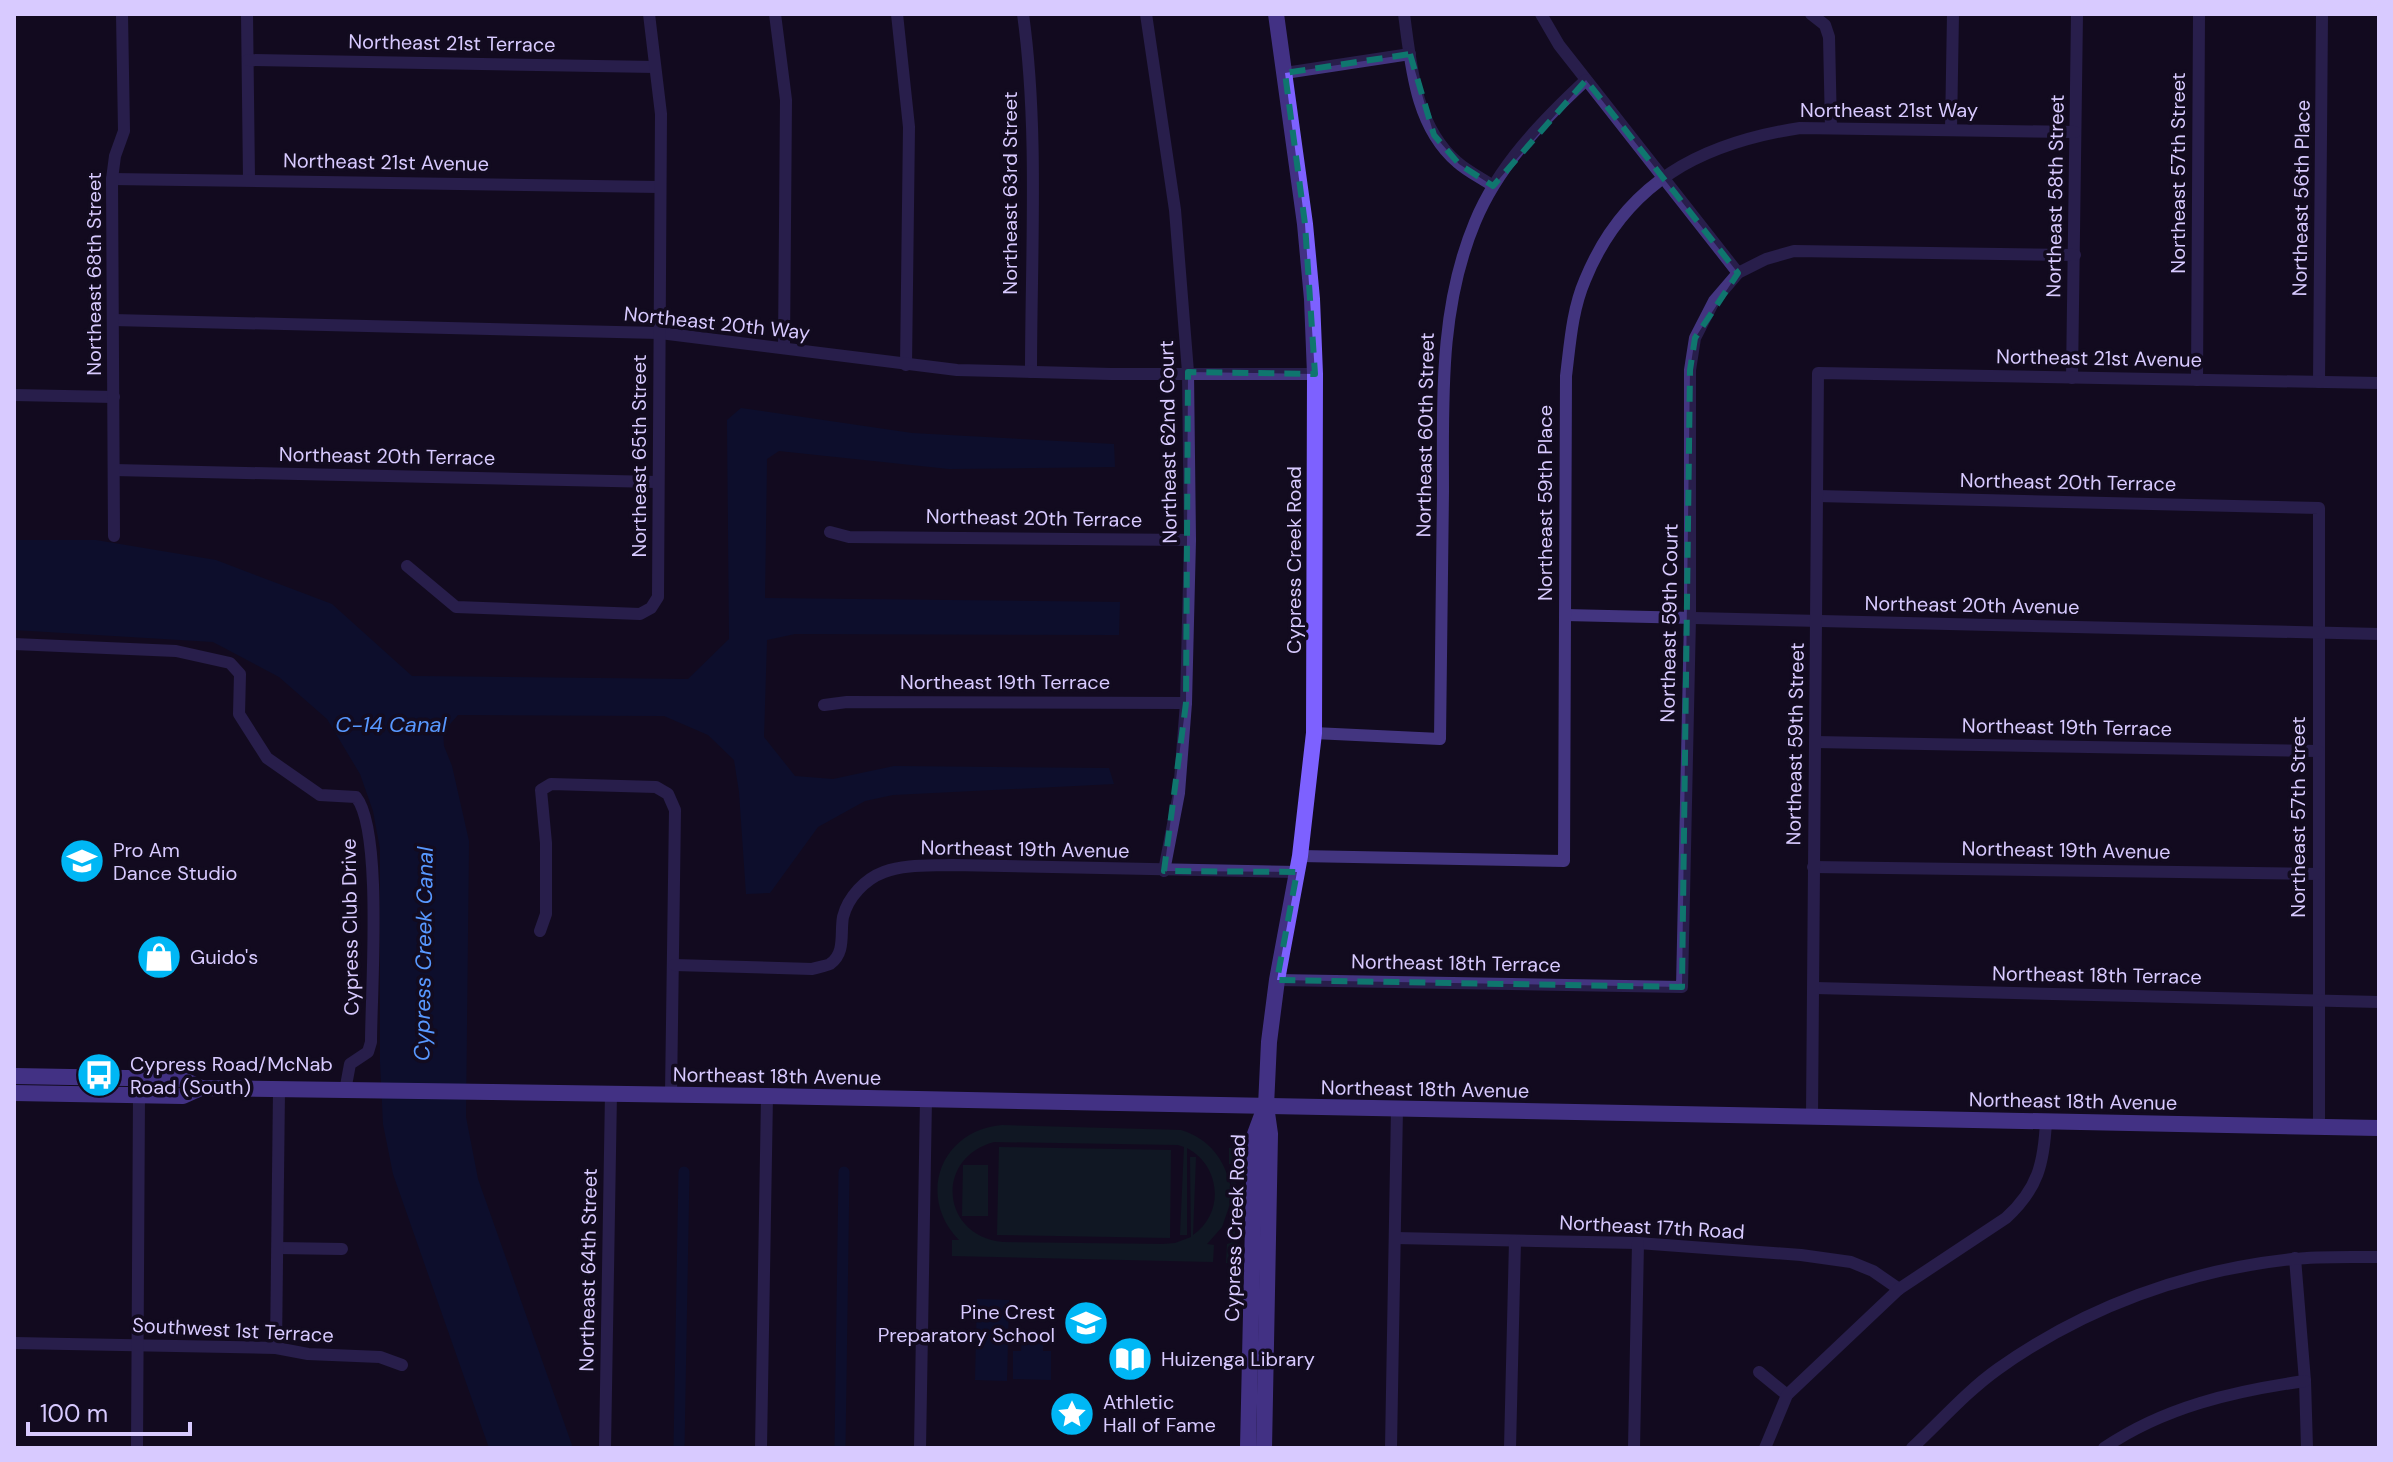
<svg xmlns="http://www.w3.org/2000/svg" width="2393" height="1462" viewBox="0 0 2393 1462" font-family="'DM Sans',sans-serif">
<rect width="100%" height="100%" fill="#120b1f"/>
<g fill="#0e2629" fill-rule="evenodd">
<path d="M 1002,1125 L 1181,1130 C 1210,1139 1225,1160 1231,1188 L 1232,1164 L 1229,1164 L 1229,1148 L 1241,1148 L 1241,1164 L 1236,1164 L 1235,1243 L 1239,1244 L 1239,1263 L 1226,1263 L 1227,1244 L 1231,1243 L 1231,1201 L 1222,1227 L 1207,1244 L 1214,1245 L 1213,1262 L 952,1256 L 952,1240 L 959,1240 C 916,1196 941,1130 1002,1125 ZM 994,1142 L 1178,1145 L 1184,1147 L 1180,1235 L 1187,1235 L 1187,1148 C 1221,1166 1225,1213 1193,1235 L 1196,1157 L 1190,1157 L 1191,1237 L 1175,1243 L 1163,1244 L 1003,1242 C 941,1236 934,1158 994,1142 Z"/>
<polygon points="999,1147 1171,1150 1170,1238 997,1235"/>
<polygon points="963,1165 988,1165 988,1216 962,1216"/>
</g>
<g fill="#07123d">
<polygon points="741,408 912,433 1114,444 1115,467 949,469 779,451 767,459 765,598 1120,602 1119,635 795,634 767,640 764,737 795,776 833,779 894,766 1109,768 1114,784 893,795 865,801 818,827 770,893 746,894 739,792 734,760 708,735 664,716 458,715 443,732 444,746 452,766 469,841 466,1117 478,1179 573,1448 489,1448 393,1174 383,1124 380,1062 380,849 373,811 360,774 327,719 279,677 213,642 14,630 14,540 96,540 216,560 332,604 412,676 688,679 729,639 727,420"/>
<polygon points="977,1299 1009,1300 1007,1381 975,1380"/>
<polygon points="1022,1338 1043,1339 1043,1351 1051,1351 1051,1380 1013,1379 1013,1351 1021,1351"/>
</g>
<g fill="none" stroke-linecap="round" stroke-linejoin="round">
<g stroke="#07123d" stroke-width="11">
<polyline points="679,1448 684,1172"/>
<polyline points="840,1448 844,1172"/>
</g>
<g stroke="#433580" stroke-width="12">
<polyline points="247,14 249,179"/>
<polyline points="775,14 786,100 784,347"/>
<polyline points="897,14 909,127 906,365"/>
<path d="M 1023,14 C 1039,129 1031,255 1031,372"/>
<polyline points="1146,14 1175,210 1188,372 1190,540 1186,703 1179,793 1164,871"/>
<path d="M 1404,14 C 1411,65 1415,126 1457,162 C 1467,171 1481,178 1493,186"/>
<polyline points="1541,14 1559,45 1738,273"/>
<polyline points="1811,14 1825,25 1829,37 1831,128"/>
<polyline points="248,60 655,67"/>
<polyline points="1285,73 1410,54"/>
<polyline points="1951,130 1953,14"/>
<polyline points="112,179 660,187"/>
<polyline points="113,320 660,333 957,370 1111,374 1315,374"/>
<polyline points="2072,378 2077,14"/>
<polyline points="2197,380 2199,14"/>
<polyline points="2319,382 2322,14"/>
<polyline points="14,395 114,397"/>
<polyline points="114,470 658,482"/>
<polyline points="1817,496 2319,508 2319,1126"/>
<polyline points="830,532 849,537 1190,540"/>
<polyline points="114,536 112,179 115,156 124,131 122,14"/>
<polyline points="407,566 456,607 640,614 651,608 658,597 661,114 649,14"/>
<polyline points="1565,615 2379,634"/>
<path d="M 14,644 L 176,651 L 230,663 L 240,674 L 239,714 L 267,758 L 320,795 L 356,797 C 383,830 371,993 371,1042 L 368,1052 L 350,1064 L 345,1091"/>
<polyline points="824,705 847,702 1186,703"/>
<path d="M 1314,733 L 1440,739 C 1441,657 1442,574 1443,491 C 1443,399 1439,308 1475,222 C 1498,166 1542,121 1586,80"/>
<polyline points="1815,742 2318,751"/>
<path d="M 1300,856 L 1564,861 L 1566,376 C 1570,344 1572,310 1585,280 C 1625,182 1702,143 1800,128 L 2075,132"/>
<polyline points="1813,867 2318,874"/>
<polyline points="540,931 546,914 546,843 541,790 551,784 656,787 668,794 675,810 671,1094"/>
<path d="M 674,965 L 812,969 C 818,967 826,966 830,964 C 846,953 840,933 843,917 C 848,897 865,879 884,872 C 905,864 930,866 952,865 L 1297,872"/>
<polyline points="1277,980 1682,987 1690,618 1690,370 1695,338 1714,301 1738,273 1766,259 1794,251 2075,255"/>
<polyline points="1815,988 2379,1002"/>
<polyline points="1812,1116 1818,373 2379,383"/>
<polyline points="1395,1238 1638,1243 1801,1255 1851,1262 1873,1271 1899,1289"/>
<polyline points="278,1248 342,1249"/>
<polyline points="2295,1258 2305,1381 2307,1448"/>
<polyline points="14,1343 276,1348 308,1354 380,1357 402,1365"/>
<polyline points="276,1348 279,1090"/>
<polyline points="1759,1372 1787,1395"/>
<polyline points="137,1448 139,1095"/>
<polyline points="605,1448 611,1093"/>
<polyline points="761,1448 767,1096"/>
<polyline points="920,1448 926,1099"/>
<polyline points="1391,1448 1397,1108"/>
<polyline points="1510,1448 1515,1241"/>
<polyline points="1634,1448 1638,1243"/>
<path d="M 1765,1448 L 1787,1395 L 1899,1289 L 2006,1218 C 2038,1189 2044,1163 2046,1121"/>
<path d="M 1912,1448 C 1940,1422 1967,1391 1998,1369 C 2085,1307 2187,1270 2293,1259 C 2321,1256 2351,1257 2379,1257"/>
<path d="M 2104,1448 C 2164,1407 2234,1391 2305,1381"/>
</g>
<g stroke="#7d61ff" stroke-width="16">
<polyline points="14,1076 182,1079 201,1088 767,1096 2379,1128"/>
<polyline points="14,1093 183,1096 201,1088"/>
<polyline points="1248,1448 1255,1134 1265,1107"/>
<polyline points="1264,1448 1270,1134 1266,1106 1269,1042 1277,980 1300,856 1314,733 1315,374 1312,299 1305,224 1276,14"/>
</g>
</g>
<path d="M0 0H2393V1462H0ZM 1410,54 L 1434,135 L 1459,164 L 1493,186 L 1586,80 L 1738,273 L 1695,338 L 1690,370 L 1682,987 L 1277,980 L 1297,872 L 1164,871 L 1186,703 L 1188,372 L 1315,374 L 1305,224 L 1285,73 Z" fill="#120b1f" fill-opacity=".55" fill-rule="evenodd"/>
<path fill="none" stroke="#0f766e" stroke-width="6" stroke-dasharray="16 10" stroke-linejoin="round" d="M 1410,54 L 1434,135 L 1459,164 L 1493,186 L 1586,80 L 1738,273 L 1695,338 L 1690,370 L 1682,987 L 1277,980 L 1297,872 L 1164,871 L 1186,703 L 1188,372 L 1315,374 L 1305,224 L 1285,73 Z"/>
<defs>
<g id="school-disc" transform="scale(2.3)"><circle r="9.5" fill="#00b7f5" stroke="#120b1f"/><path d="M0-5L7-2L0 1L-7-2ZM-4 1L0 2.5L4 1V4Q0 6-4 4Z" fill="#fff"/></g>
<g id="shop-disc" transform="scale(2.3)"><circle r="9.5" fill="#00b7f5" stroke="#120b1f"/><path d="M-5-2.5h2.3a2.7 3.5 0 0 1 5.4 0H5L5.5 6h-11ZM-1.5-2.5h3a1.5 2.3 0 0 0-3 0Z" fill="#fff"/></g>
<g id="bus-disc" transform="scale(2.3)"><circle r="9.5" fill="#00b7f5" stroke="#120b1f"/><path d="M-5-6H5V4H4V6H2V4H-2V6H-4V4H-5ZM-3.5-4V0h7V-4ZM-3.5 1.2v1.5H-2V1.2ZM2 1.2v1.5H3.5V1.2Z" fill="#fff"/></g>
<g id="library-disc" transform="scale(2.3)"><circle r="9.5" fill="#00b7f5" stroke="#120b1f"/><path d="M-6-4Q-3-5.5-.7-3.5V5Q-3 3-6 4ZM6-4Q3-5.5 .7-3.5V5Q3 3 6 4Z" fill="#fff"/></g>
<g id="sight-disc" transform="scale(2.3)"><circle r="9.5" fill="#00b7f5" stroke="#120b1f"/><path d="M0-6L1.8-2.2L6-1.7L2.9 1.2L3.7 5.4L0 3.3L-3.7 5.4L-2.9 1.2L-6-1.7L-1.8-2.2Z" fill="#fff"/></g>
</defs>
<g fill-rule="evenodd">
<use href="#school-disc" x="82" y="861"/>
<use href="#shop-disc" x="159" y="957"/>
<use href="#bus-disc" x="99" y="1075"/>
<use href="#school-disc" x="1086" y="1323"/>
<use href="#library-disc" x="1130" y="1359"/>
<use href="#sight-disc" x="1072" y="1414"/>
</g>
<g text-anchor="middle" stroke-width="7" stroke-linejoin="round" paint-order="stroke">
<g font-size="20" fill="#d8caff" stroke="#120b1f">
<text transform="translate(452 43) rotate(1)" y="7">Northeast 21st Terrace</text>
<text x="1889" y="117">Northeast 21st Way</text>
<text transform="translate(386 162) rotate(1)" y="7">Northeast 21st Avenue</text>
<text transform="translate(2178 173) rotate(-90)" y="7">Northeast 57th Street</text>
<text transform="translate(1010 193) rotate(-90)" y="7">Northeast 63rd Street</text>
<text transform="translate(2055 196) rotate(-89)" y="7">Northeast 58th Street</text>
<text transform="translate(2301 198) rotate(-89)" y="7">Northeast 56th Place</text>
<text transform="translate(94 274) rotate(-90)" y="7">Northeast 68th Street</text>
<text transform="translate(717 323) rotate(6)" y="7">Northeast 20th Way</text>
<text transform="translate(2099 358) rotate(1)" y="7">Northeast 21st Avenue</text>
<text transform="translate(1425 435) rotate(-89)" y="7">Northeast 60th Street</text>
<text transform="translate(1168 442) rotate(-91)" y="7">Northeast 62nd Court</text>
<text transform="translate(387 456) rotate(1)" y="7">Northeast 20th Terrace</text>
<text transform="translate(639 456) rotate(-90)" y="7">Northeast 65th Street</text>
<text transform="translate(2068 482) rotate(1)" y="7">Northeast 20th Terrace</text>
<text transform="translate(1545 503) rotate(-90)" y="7">Northeast 59th Place</text>
<text transform="translate(1034 518) rotate(1)" y="7">Northeast 20th Terrace</text>
<text transform="translate(1294 560) rotate(-90)" y="7">Cypress Creek Road</text>
<text transform="translate(1972 605) rotate(1)" y="7">Northeast 20th Avenue</text>
<text transform="translate(1669 623) rotate(-89)" y="7">Northeast 59th Court</text>
<text x="1005" y="689">Northeast 19th Terrace</text>
<text transform="translate(2067 727) rotate(1)" y="7">Northeast 19th Terrace</text>
<text transform="translate(1795 744) rotate(-89)" y="7">Northeast 59th Street</text>
<text transform="translate(2298 817) rotate(-90)" y="7">Northeast 57th Street</text>
<text transform="translate(1025 849) rotate(1)" y="7">Northeast 19th Avenue</text>
<text transform="translate(2066 850) rotate(1)" y="7">Northeast 19th Avenue</text>
<text transform="translate(350 927) rotate(-91)" y="7">Cypress Club Drive</text>
<text transform="translate(1456 963) rotate(1)" y="7">Northeast 18th Terrace</text>
<text transform="translate(2097 975) rotate(1)" y="7">Northeast 18th Terrace</text>
<text transform="translate(777 1076) rotate(1)" y="7">Northeast 18th Avenue</text>
<text transform="translate(1425 1089) rotate(1)" y="7">Northeast 18th Avenue</text>
<text transform="translate(2073 1101) rotate(1)" y="7">Northeast 18th Avenue</text>
<text transform="translate(1652 1227) rotate(3)" y="7">Northeast 17th Road</text>
<text transform="translate(1235 1228) rotate(-88)" y="7">Cypress Creek Road</text>
<text transform="translate(588 1270) rotate(-89)" y="7">Northeast 64th Street</text>
<text transform="translate(233 1330) rotate(3)" y="7">Southwest 1st Terrace</text>
</g>
<g font-size="20" fill="#d8caff" stroke="#120b1f" text-anchor="start">
<text x="113" y="857">Pro Am<tspan x="113" dy="23">Dance Studio</tspan></text>
<text x="190" y="964">Guido's</text>
<text x="130" y="1071">Cypress Road/McNab<tspan x="130" dy="23">Road (South)</tspan></text>
<text x="1055" y="1319" text-anchor="end">Pine Crest<tspan x="1055" dy="23">Preparatory School</tspan></text>
<text x="1161" y="1366">Huizenga Library</text>
<text x="1103" y="1409">Athletic<tspan x="1103" dy="23">Hall of Fame</tspan></text>
</g>
<g font-size="22" font-style="italic" fill="#5898ff" stroke="#120b1f">
<text x="391" y="732">C-14 Canal</text>
<text transform="translate(423 954) rotate(-89)" y="8">Cypress Creek Canal</text>
</g>
</g>
<rect width="2393" height="1462" fill="none" stroke="#d8caff" stroke-width="32"/>
<path d="M28 1422v12h162v-12" fill="none" stroke="#d8caff" stroke-width="4"/>
<text x="40" y="1422" font-size="24" fill="#d8caff" stroke="#120b1f" stroke-width="6" paint-order="stroke">100 m</text>
</svg>
